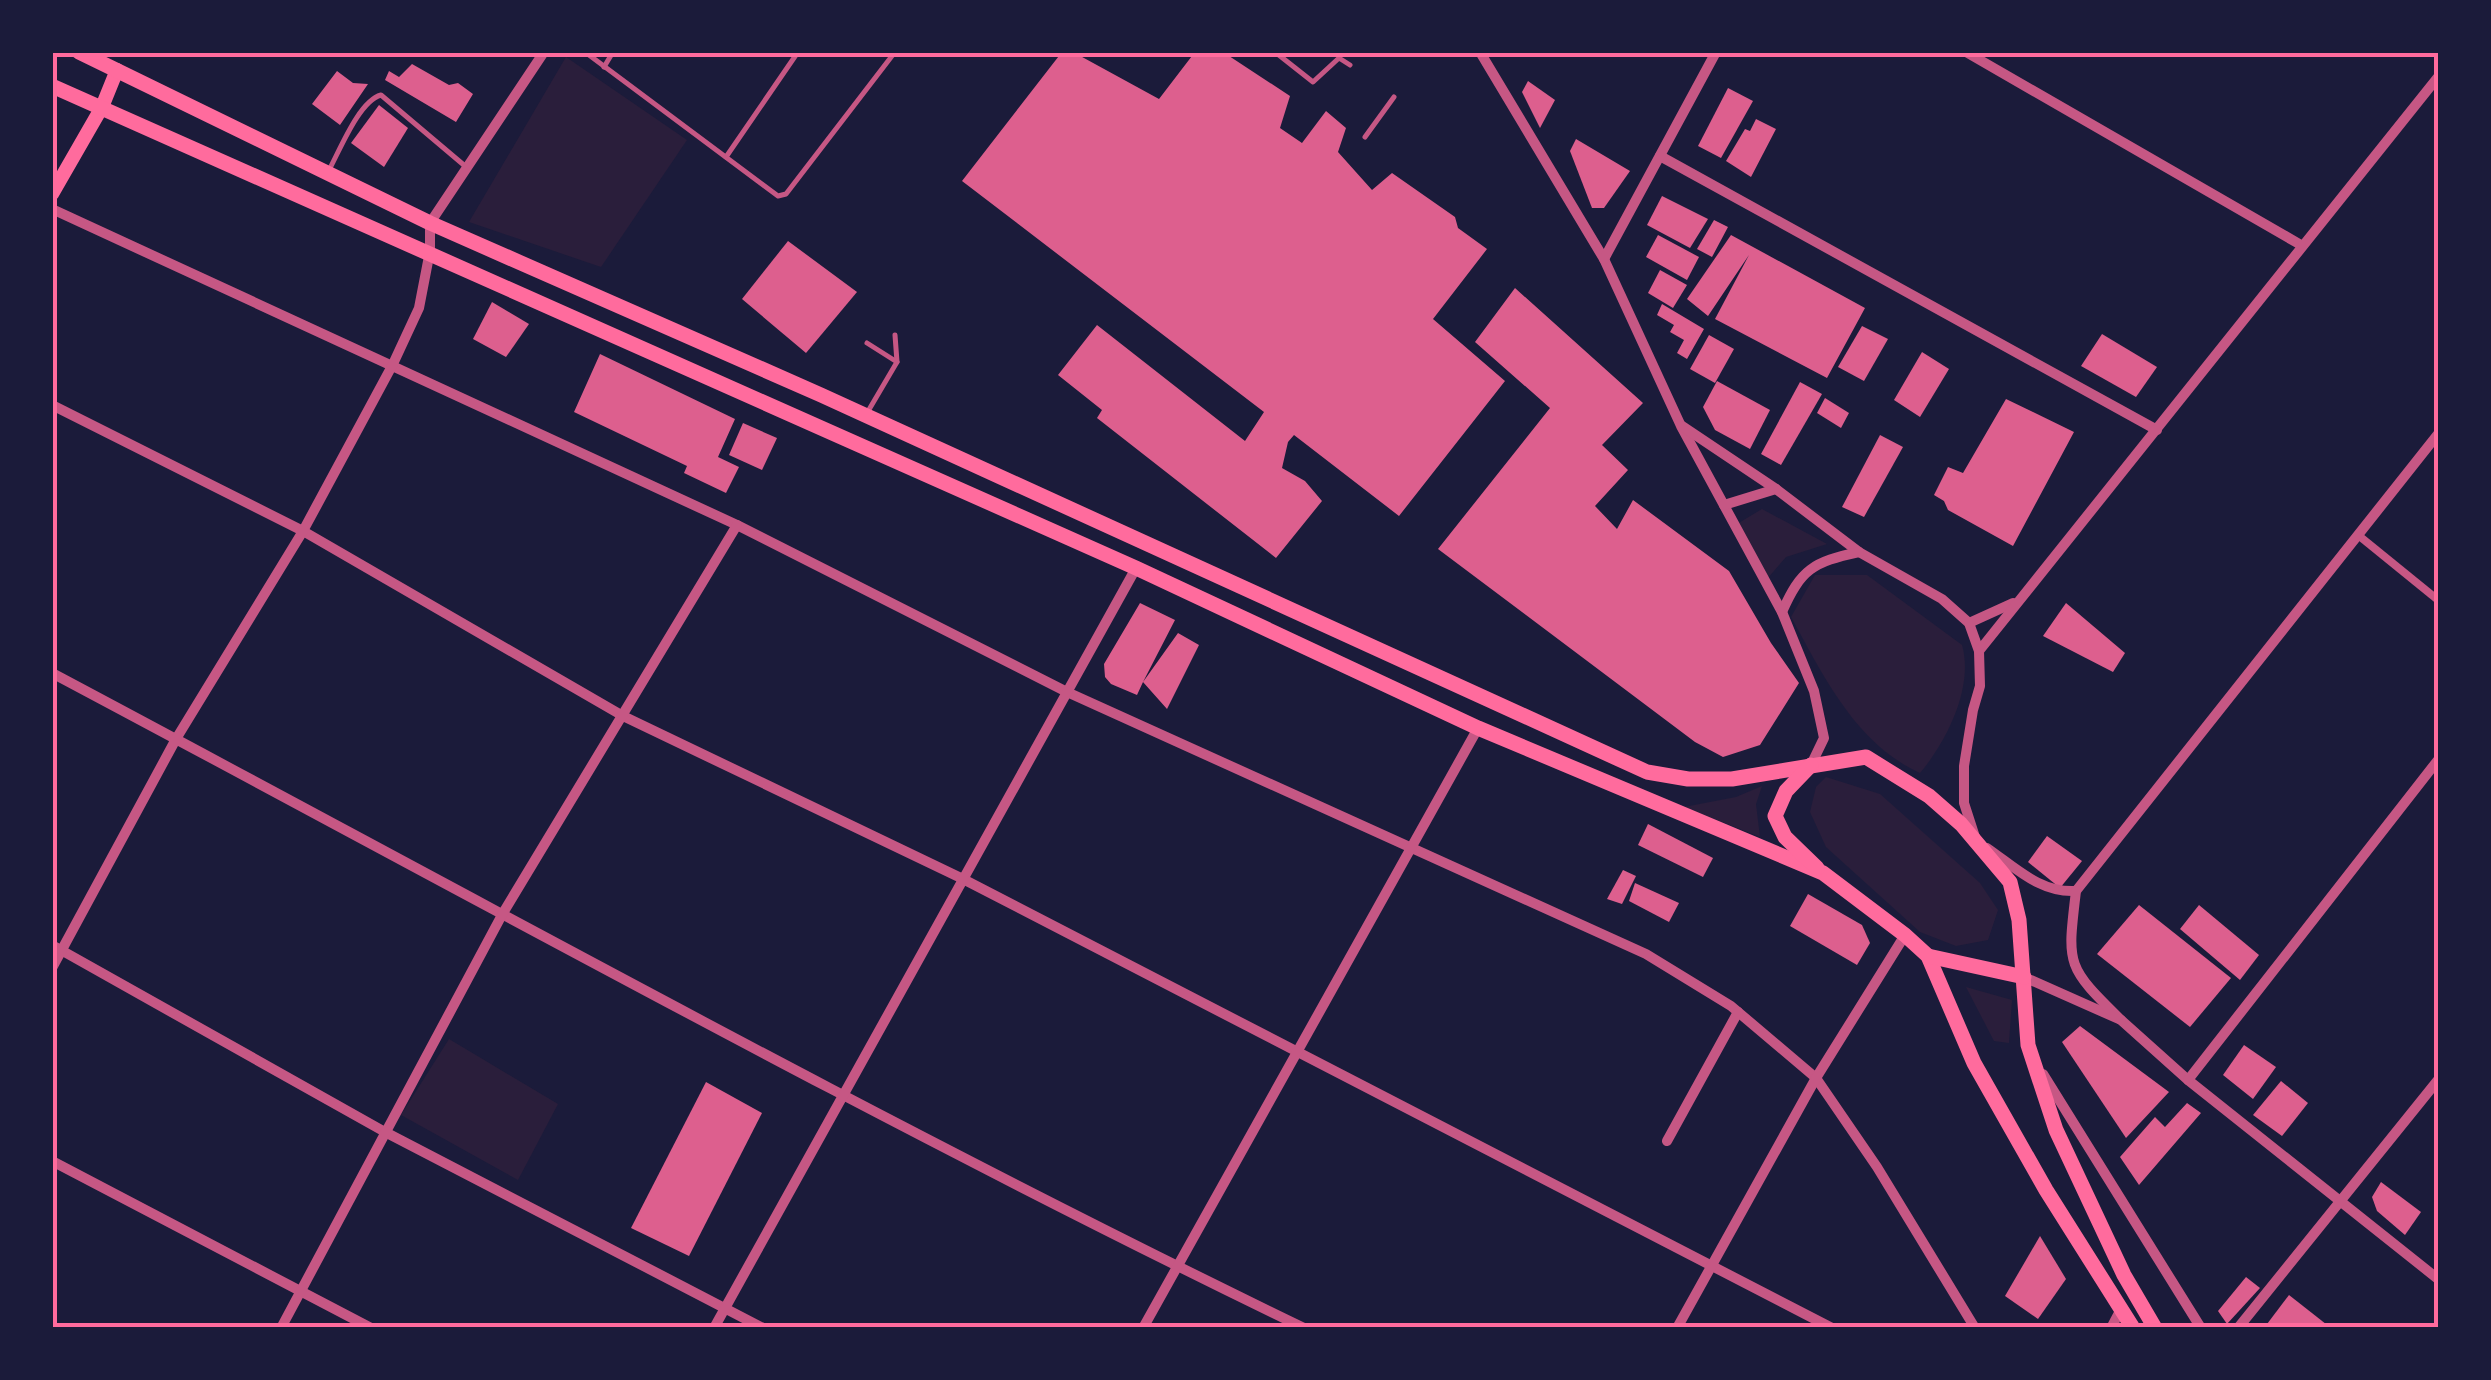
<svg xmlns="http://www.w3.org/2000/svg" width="2491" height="1380" viewBox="0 0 2491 1380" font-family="Helvetica,sans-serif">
<rect width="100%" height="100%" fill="#1b1b3a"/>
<g fill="#2a1e3b">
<polygon points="566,57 687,140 601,267 469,222"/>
<polygon points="1762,509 1827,544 1786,557 1767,579 1737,524"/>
<path d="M 1815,575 L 1867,575 L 1962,645 C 1974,687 1947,741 1920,773 C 1856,744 1824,677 1791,617 Z"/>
<polygon points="1826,777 1880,794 1980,883 1998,910 1988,940 1956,946 1920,932 1826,847 1810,812 1816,787"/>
<polygon points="1762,786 1756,804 1760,837 1684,807 1736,797"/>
<polygon points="1966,987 2012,1000 2009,1043 1994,1041"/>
<polygon points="449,1039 558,1104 518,1180 401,1115"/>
</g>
<g fill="#dd5f8e">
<polygon points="1062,52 1073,52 1159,99 1195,52 1223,52 1290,96 1280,128 1302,143 1326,111 1346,128 1338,152 1372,190 1392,173 1455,217 1458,228 1487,249 1433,319 1505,381 1399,516 1294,435 1288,442 1282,468 1305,481 1322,501 1276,558 1097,418 1102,410 1058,375 1097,325 1245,441 1264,412 962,181"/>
<polygon points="412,64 449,85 458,83 473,94 456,122 385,80 389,71 399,77"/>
<polygon points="337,71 353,83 368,84 340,125 312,104"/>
<polygon points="1528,81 1555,100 1540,128 1522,92"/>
<polygon points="1728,88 1753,101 1721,158 1698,146"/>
<polygon points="379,105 408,128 384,167 351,143"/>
<polygon points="1756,119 1776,129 1751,177 1726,161 1745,129 1750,131"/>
<polygon points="1576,139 1630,171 1604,208 1592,208 1570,151"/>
<polygon points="1662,196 1708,219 1690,248 1647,225"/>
<polygon points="1714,220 1728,227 1712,257 1697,249"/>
<polygon points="1658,235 1699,257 1687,280 1646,257"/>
<polygon points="1731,235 1865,308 1827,378 1715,319 1749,255 1708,316 1687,299"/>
<polygon points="788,241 857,292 806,353 742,299"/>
<polygon points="1660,270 1687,285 1673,308 1648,293"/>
<polygon points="1515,288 1643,403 1602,445 1628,470 1595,506 1617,529 1633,500 1729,571 1771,643 1799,683 1760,745 1723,757 1695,742 1438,549 1550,408 1475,342"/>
<polygon points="492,302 529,324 506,357 473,339"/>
<polygon points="1662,304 1704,329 1687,359 1677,353 1684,340 1670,332 1674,325 1657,315"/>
<polygon points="1862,326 1888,339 1864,381 1838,367"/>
<polygon points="2102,334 2157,367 2136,397 2081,366"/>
<polygon points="1709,335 1734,349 1715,383 1690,369"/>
<polygon points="1922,352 1949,369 1920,417 1894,400"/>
<polygon points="600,354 735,419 718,457 739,467 726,493 684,473 687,466 574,412"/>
<polygon points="1717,381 1770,410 1750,449 1715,430 1703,407"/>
<polygon points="1800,382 1822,394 1781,465 1761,454"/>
<polygon points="1825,398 1849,413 1841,428 1817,413"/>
<polygon points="2006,399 2074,432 2013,546 1948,510 1944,501 1934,495 1948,467 1963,473"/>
<polygon points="743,423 777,438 762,470 729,455"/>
<polygon points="1880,435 1903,447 1864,517 1842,507"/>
<polygon points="1140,603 1175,620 1143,682 1178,633 1199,645 1167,709 1143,682 1137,695 1111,684 1105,677 1104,664"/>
<polygon points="2066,603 2125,653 2113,672 2043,636"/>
<polygon points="1648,824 1713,858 1703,877 1638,845"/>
<polygon points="2047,836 2082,861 2060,888 2028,862"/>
<polygon points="1623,870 1636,876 1622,904 1607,899"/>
<polygon points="1635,883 1679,903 1669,922 1629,901"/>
<polygon points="1808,894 1862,925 1870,943 1857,965 1790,926"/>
<polygon points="2139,905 2231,978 2190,1027 2097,954"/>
<polygon points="2199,905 2259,955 2240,980 2180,929"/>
<polygon points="2080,1026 2169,1092 2126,1138 2062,1042"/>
<polygon points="2244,1045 2276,1067 2253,1099 2223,1075"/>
<polygon points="2281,1081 2308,1103 2282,1136 2253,1115"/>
<polygon points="706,1082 762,1113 689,1256 631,1228"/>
<polygon points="2187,1103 2201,1113 2139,1185 2120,1157 2155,1117 2165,1127"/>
<polygon points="2381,1182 2421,1212 2405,1235 2377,1211 2372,1197"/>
<polygon points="2040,1236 2066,1279 2038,1319 2005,1296"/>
<polygon points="2246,1277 2260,1288 2227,1324 2218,1311"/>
<polygon points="2289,1295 2331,1328 2264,1328"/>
</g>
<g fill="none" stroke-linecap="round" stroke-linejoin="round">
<g stroke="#c65784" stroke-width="5">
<polyline points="585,52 778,196 786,194 895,52"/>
<polyline points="1275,52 1313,82 1339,58 1350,65"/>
<polyline points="604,67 613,52"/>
<polyline points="1365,137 1394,97"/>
<polyline points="726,157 798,52"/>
<path d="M 329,170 C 340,150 359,101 381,95 L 465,166"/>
<polyline points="867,343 897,362"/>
<polyline points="867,413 897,362 895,335"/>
</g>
<polyline stroke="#c65784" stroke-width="8" points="2358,535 2438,600"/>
<g stroke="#c65784" stroke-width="10">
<polyline points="1480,52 1604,259 1681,426 1782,612 1814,691 1824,738 1811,765"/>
<polyline points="1966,52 2301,245"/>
<polyline points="1660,156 2157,430"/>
<polyline points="52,209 737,525 1067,692 1646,954 1731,1006 1816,1078 1877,1167 1975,1328"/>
<polyline points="1604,259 1716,52"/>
<polyline points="52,405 303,531 623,716 961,878 1832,1328"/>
<polyline points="1682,426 1776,489 1859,552 1942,599 1969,623 1979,651 1980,686 1973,710 1964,766 1964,803 1975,837"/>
<polyline points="1724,505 1776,489"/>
<path d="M 1782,612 C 1801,569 1813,562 1859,552"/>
<polyline points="1969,623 2013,603"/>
<polyline points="1979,651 2438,77"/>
<path d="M 52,673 C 468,894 880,1123 1304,1328"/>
<path d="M 1987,848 C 2016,868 2040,893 2076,891"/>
<polyline points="52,945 385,1132 763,1328"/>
<polyline points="52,968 176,739 303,531 393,364 419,308 430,251 430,223 544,52"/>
<polyline points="2024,977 2121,1020 2188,1080 2438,1279"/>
<path d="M 2121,1020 C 2066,966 2067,966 2076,891 L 2438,434"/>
<polyline points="2043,1074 2201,1328"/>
<polyline points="2188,1080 2438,760"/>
<polyline points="1667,1141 1738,1012"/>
<polyline points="52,1161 371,1328"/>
<polyline points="281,1328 503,913 737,525"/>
<polyline points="714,1328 1136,568"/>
<polyline points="1143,1328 1478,728"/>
<polyline points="1677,1328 1816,1078 1905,935"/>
<polyline points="2111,1328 2121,1309"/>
<polyline points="2238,1328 2438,1080"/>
</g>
<polyline stroke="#ff6b9d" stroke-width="14" points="52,194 102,107 117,70"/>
<g stroke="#ff6b9d" stroke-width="15">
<polyline points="79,52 430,223 821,395 1647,772 1688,779 1732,779 1866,757 1929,796 1961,824 2010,882 2019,920 2028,1045 2056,1130 2124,1275 2155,1328"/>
<polyline points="52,86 1136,568 1478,728 1823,873 1905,935 1928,956 1974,1063 2046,1190 2133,1328"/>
<polyline points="1811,765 1786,791 1775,816 1785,837 1817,868"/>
<polyline points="1928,956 2024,977"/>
</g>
</g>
<rect width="2491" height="1380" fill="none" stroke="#1b1b3a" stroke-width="110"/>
<rect x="55" y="55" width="2381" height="1270" fill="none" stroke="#ff6b9d" stroke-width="4"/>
</svg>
